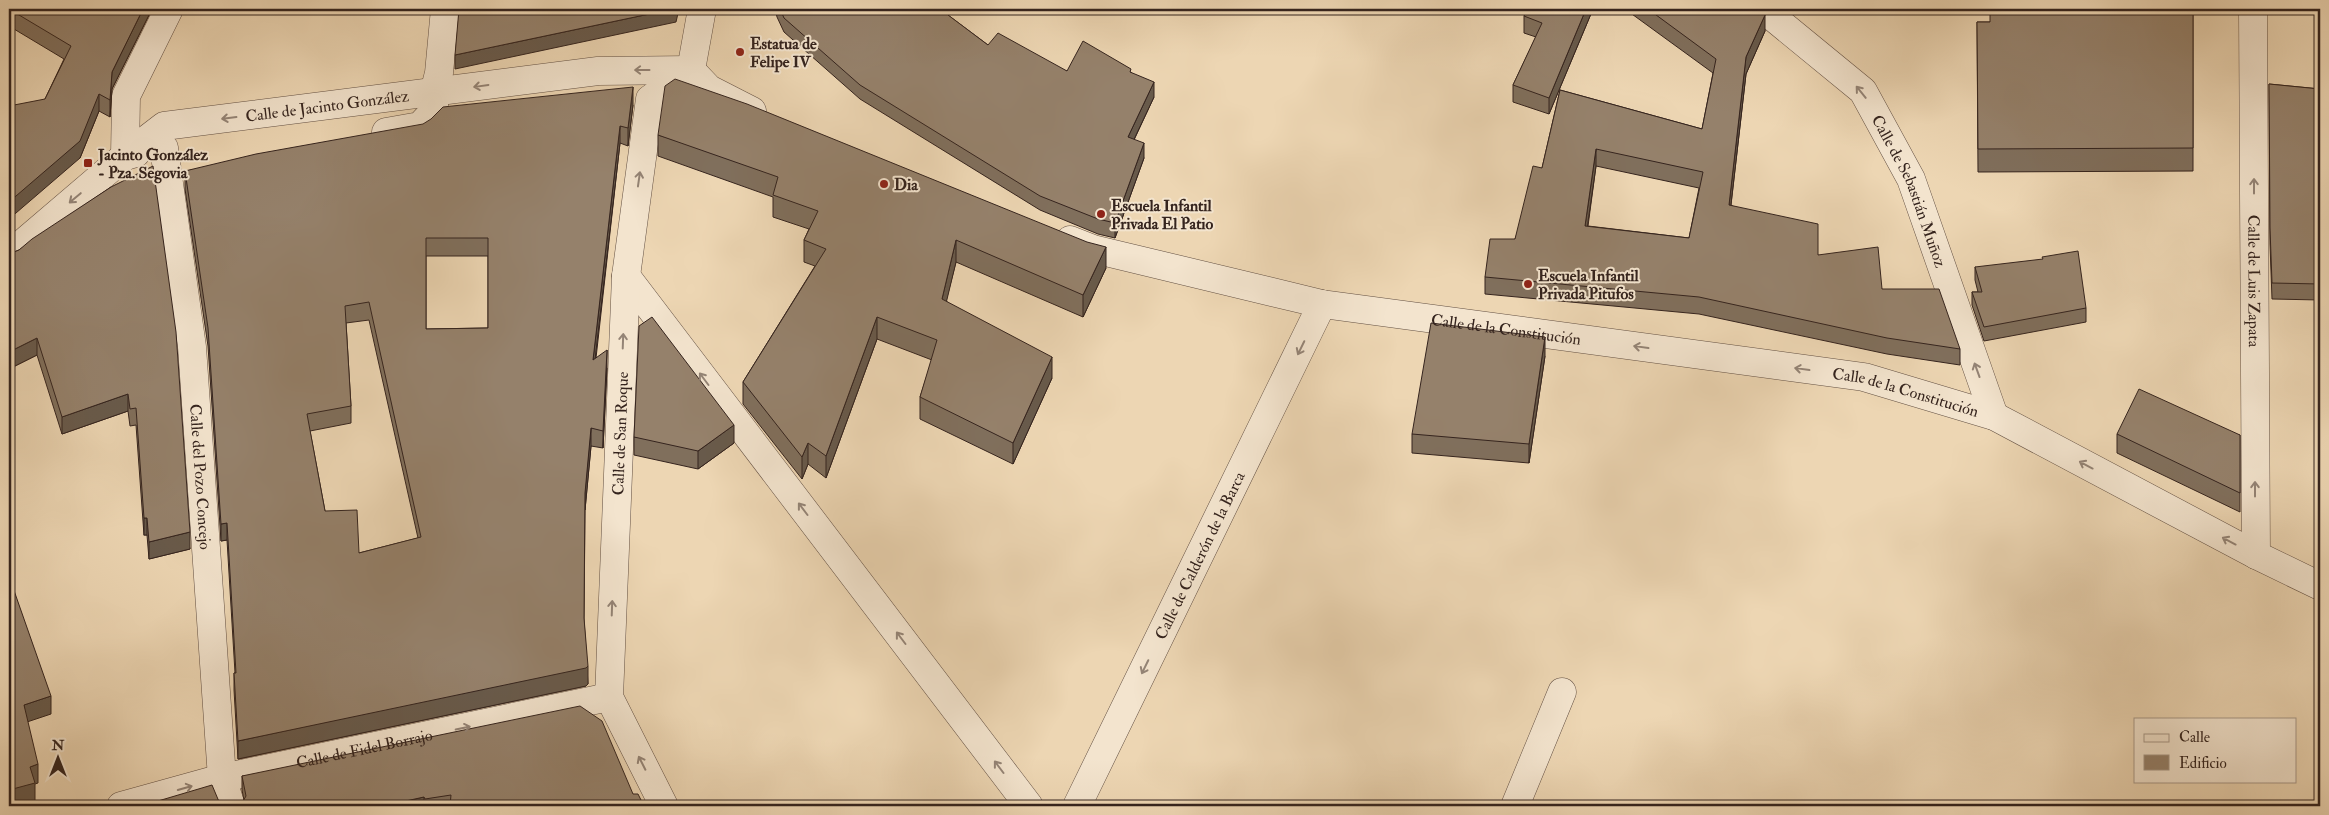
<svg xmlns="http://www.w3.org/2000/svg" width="2329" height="815" viewBox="0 0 2329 815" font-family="'IM FELL Double Pica',serif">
<rect width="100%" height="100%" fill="#edd6b3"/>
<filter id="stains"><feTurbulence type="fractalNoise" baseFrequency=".004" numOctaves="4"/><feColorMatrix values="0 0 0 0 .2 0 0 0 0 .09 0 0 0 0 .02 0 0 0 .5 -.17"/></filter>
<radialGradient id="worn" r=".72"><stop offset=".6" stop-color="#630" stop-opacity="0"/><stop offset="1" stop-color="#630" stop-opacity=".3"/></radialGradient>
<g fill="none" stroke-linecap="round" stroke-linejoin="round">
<g stroke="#635043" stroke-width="29">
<g id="minor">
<path id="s1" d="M 1763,9 L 1863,91 L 1911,179 L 1994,416"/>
<path id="s2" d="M 2253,9 L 2256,555"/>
<polyline points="691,70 709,89 752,111"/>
<polyline points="691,70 702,9"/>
<polyline points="386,132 420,126 434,111 434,93 439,73 445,9"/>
<path id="s3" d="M 164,148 L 192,347 L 222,778 L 231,806"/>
<polyline points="136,153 125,156 126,96 169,9"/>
<path id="s4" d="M 1070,240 L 1093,249 L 1322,304 L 1864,377 L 1994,416 L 2256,555 L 2320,586"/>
<path id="s5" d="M 9,255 L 125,156 L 164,126 L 598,71 L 691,70"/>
<polyline points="626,276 1029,806"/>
<path id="s6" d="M 121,806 L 222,778 L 609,697"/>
<path id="s7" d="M 664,806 L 609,697 L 626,276 L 650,99 L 691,70"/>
<path id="s8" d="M 1077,806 L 1322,304"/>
<polyline points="1515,806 1562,692"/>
</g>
</g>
<use href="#minor" stroke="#f3e4ce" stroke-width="28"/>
</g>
<g fill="#806f5c" stroke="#35241e" fill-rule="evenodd">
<polygon points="9,9 152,9 112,89 110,117 99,111 80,158 45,99 64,59 9,26"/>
<polygon points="775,9 943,9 948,15 988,45 1067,71 1131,72 1154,97 1134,140 1144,158 1115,238 1098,234 1040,210 860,99 784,32 777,17"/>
<polygon points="1528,9 1593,9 1549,114 1513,102 1513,85 1536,37 1524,33 1524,16"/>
<path d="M 1625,9 L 1759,9 L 1765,31 L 1746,74 L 1731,205 L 1818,255 L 1882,289 L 1960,349 L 1960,365 L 1887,354 L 1699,314 L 1485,294 L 1485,277 L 1515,239 L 1542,168 L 1560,90 L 1702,129 L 1713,73 ZM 1596,166 L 1699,188 L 1689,238 L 1588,226 Z"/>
<polygon points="2193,9 2193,171 1978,172 1977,22 1990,22"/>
<polygon points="2269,84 2320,89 2320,300 2272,299 2270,244"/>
<path d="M 633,105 L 628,146 L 620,143 L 596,358 L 607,368 L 603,448 L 591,446 L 585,510 L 584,619 L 588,684 L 586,686 L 238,759 L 234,690 L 234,673 L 235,673 L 227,540 L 221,541 L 208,346 L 185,189 L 185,171 ZM 426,256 L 488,256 L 488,328 L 426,329 ZM 369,320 L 418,538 L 359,553 L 325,511 L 310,431 L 351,423 L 351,406 L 346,323 Z"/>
<polygon points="658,135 1106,268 1083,317 956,262 946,301 1052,378 1013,464 920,419 920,397 932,360 877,339 826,478 808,464 802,479 743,404 743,382 815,266 804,262 804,240 809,229 773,217 773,197 658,156"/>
<polygon points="111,187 190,549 149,559 147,535 144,535 136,425 130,426 128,411 62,434 37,355 9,369 9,254 19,250"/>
<polygon points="1975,267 2086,308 2086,322 1984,341 1972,305 1972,292 1978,292 1975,280"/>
<polygon points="1545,356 1529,463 1412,453 1412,434"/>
<polygon points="2117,434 2240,435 2240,512 2117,453"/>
<polygon points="634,437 734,443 698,469 634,455"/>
<polygon points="242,776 633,794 644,806 238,806 242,803 244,800 242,790"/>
</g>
<g fill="#685a4b" stroke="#35241e">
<polygon points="143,9 152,9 112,89 110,117 110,100 112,72"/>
<polygon points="673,9 679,9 676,22 455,69 455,55"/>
<polygon points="1586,9 1593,9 1549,114 1549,98"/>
<polygon points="1765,15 1765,31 1746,74 1729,221 1729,205 1746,57"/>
<polygon points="1154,82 1154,97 1128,152 1128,137"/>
<polygon points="633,87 633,105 628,146 628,128"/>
<polygon points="99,94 99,111 80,158 9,219 9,202"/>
<polygon points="620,126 620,143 593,377 593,360"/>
<polygon points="1144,143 1144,158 1115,238 1115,223"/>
<polygon points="1596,149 1596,166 1585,243 1585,226"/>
<polygon points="956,240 956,262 942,320 942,299"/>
<polygon points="1106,247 1106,268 1083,317 1083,295"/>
<polygon points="877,317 877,339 826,478 826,456"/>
<polygon points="1545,337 1545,356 1529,463 1529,444"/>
<polygon points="37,338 37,355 9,369 9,352"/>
<polygon points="607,350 607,368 603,448 603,431"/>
<polygon points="1052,357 1052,378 1013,464 1013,443"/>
<polygon points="128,394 128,411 62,434 62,417"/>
<polygon points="734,425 734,443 698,469 698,451"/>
<polygon points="591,428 591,446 585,510 585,493"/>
<polygon points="808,443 808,464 802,479 802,457"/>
<rect x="144" y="518" width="3" height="17"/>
<polygon points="227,523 227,540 221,541 221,524"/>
<polygon points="190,532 190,549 149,559 149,542"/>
<polygon points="588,666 588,684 586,686 238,759 238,741"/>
<polygon points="51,696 51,714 24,723 24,705"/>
<polygon points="38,764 38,783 35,784 35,802 19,806 9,806 9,790 30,767"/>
<polygon points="424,797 424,806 383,806"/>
</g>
<g fill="#95816b" stroke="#35241e" fill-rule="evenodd">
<polygon points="9,9 143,9 112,72 110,100 99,94 80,141 9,202 9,106 45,99 71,46"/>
<polygon points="459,9 673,9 455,55"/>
<polygon points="780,9 943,9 948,15 988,45 998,33 1067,71 1083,41 1131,69 1130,72 1154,82 1128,137 1144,143 1115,223 1098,219 1040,196 860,85 784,18"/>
<polygon points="1528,9 1586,9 1549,98 1513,85 1542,23 1524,16"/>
<path d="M 1648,9 L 1759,9 L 1765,15 L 1746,57 L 1729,205 L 1818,224 L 1818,255 L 1878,247 L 1882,289 L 1939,289 L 1960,349 L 1887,338 L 1699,297 L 1485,277 L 1490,239 L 1515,239 L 1533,166 L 1542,168 L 1560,90 L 1702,129 L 1716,59 ZM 1596,149 L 1703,172 L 1689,238 L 1585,226 Z"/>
<polygon points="1990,9 2193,9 2193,148 1978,149 1977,22 1990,22"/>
<polygon points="675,79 747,104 1087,242 1106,247 1083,295 956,240 942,299 1052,357 1013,443 920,397 937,340 877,317 826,456 808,443 802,457 743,382 826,249 804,240 818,211 773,195 778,177 658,135 665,86"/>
<polygon points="2269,84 2320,89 2320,284 2272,283 2270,228"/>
<path d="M 633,87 L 628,128 L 620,126 L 593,360 L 607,350 L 603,431 L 591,428 L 585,493 L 584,618 L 588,666 L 586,668 L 238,741 L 234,673 L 236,673 L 227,523 L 221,524 L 208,328 L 185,171 L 256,154 L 423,124 L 431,119 L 443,107 ZM 426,238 L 488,238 L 488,328 L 426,329 ZM 369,302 L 421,537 L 359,553 L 357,510 L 325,511 L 307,414 L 351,406 L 345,306 Z"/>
<polygon points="153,166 176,332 190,532 149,542 147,518 144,518 136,408 130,409 128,394 62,417 37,338 9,352 9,254 19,250 32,239 111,187"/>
<polygon points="2078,251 2086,308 1984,327 1972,292 1982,292 1975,267 2043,259 2042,257"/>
<polygon points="652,317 734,425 698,451 634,437 639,326"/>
<polygon points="1431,323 1545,337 1529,444 1412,434"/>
<polygon points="2139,389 2240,435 2240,493 2117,434"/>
<polygon points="11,582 51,696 24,705 38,764 30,767 35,783 9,790 9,583"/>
<polygon points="580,706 602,721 633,794 638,794 644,806 450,806 451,795 425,799 424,797 383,806 238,806 242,803 246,796 242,776"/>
<polygon points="212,785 220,804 224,806 160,806 158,801"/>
</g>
<defs><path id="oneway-shaft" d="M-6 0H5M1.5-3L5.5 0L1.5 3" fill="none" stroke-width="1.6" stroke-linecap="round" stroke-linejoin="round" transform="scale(1.25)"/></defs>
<g stroke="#948476">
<use href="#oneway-shaft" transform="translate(642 70) rotate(180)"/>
<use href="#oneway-shaft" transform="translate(481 86) rotate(172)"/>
<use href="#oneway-shaft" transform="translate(1861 92) rotate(-129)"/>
<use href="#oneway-shaft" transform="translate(229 118) rotate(173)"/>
<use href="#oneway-shaft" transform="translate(639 179) rotate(-82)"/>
<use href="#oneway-shaft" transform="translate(2254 186) rotate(-90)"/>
<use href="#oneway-shaft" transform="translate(75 198) rotate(140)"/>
<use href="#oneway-shaft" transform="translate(623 341) rotate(-88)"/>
<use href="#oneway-shaft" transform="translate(1641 347) rotate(-172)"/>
<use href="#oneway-shaft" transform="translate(1301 348) rotate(116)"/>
<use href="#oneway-shaft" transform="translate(1802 369) rotate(-172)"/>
<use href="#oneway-shaft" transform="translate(1977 370) rotate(-110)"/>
<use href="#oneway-shaft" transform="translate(704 379) rotate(-127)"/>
<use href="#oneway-shaft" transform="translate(2086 465) rotate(-152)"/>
<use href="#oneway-shaft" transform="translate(2255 489) rotate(-90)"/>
<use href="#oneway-shaft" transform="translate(803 509) rotate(-127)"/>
<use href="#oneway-shaft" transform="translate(2229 541) rotate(-152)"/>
<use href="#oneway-shaft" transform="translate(612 608) rotate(-88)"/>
<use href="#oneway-shaft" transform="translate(901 638) rotate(-127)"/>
<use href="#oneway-shaft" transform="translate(1145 667) rotate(116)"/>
<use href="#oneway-shaft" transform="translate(463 728) rotate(-12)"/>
<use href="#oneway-shaft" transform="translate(642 763) rotate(-117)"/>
<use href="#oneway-shaft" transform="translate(999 767) rotate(-127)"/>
<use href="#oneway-shaft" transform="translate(185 788) rotate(-16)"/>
</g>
<g fill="#8f2418" stroke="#f3e4ce" stroke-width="2">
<circle cx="740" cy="52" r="5"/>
<rect x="83" y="158" width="10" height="10" rx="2.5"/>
<circle cx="884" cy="184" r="5"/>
<circle cx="1101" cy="214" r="5"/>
<circle cx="1528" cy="284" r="5"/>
</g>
<g text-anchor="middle" stroke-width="4" stroke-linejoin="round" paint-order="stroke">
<g font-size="16" font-weight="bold" fill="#35241e" stroke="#f3e4ce" text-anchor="start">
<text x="750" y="49">Estatua de<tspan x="750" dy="18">Felipe IV</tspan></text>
<text x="98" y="160">Jacinto González<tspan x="98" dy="18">- Pza. Segovia</tspan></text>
<text x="894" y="190">Dia</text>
<text x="1111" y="211">Escuela Infantil<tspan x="1111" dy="18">Privada El Patio</tspan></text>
<text x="1538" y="281">Escuela Infantil<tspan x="1538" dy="18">Privada Pitufos</tspan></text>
</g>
<g font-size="16" fill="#35241e" stroke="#f3e4ce">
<text dy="6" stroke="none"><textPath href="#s5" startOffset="366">Calle de Jacinto González</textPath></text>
<text dy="6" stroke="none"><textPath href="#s1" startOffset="240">Calle de Sebastián Muñoz</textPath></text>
<text dy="6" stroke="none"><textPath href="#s2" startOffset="272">Calle de Luis Zapata</textPath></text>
<text dy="6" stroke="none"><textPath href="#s4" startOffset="446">Calle de la Constitución</textPath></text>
<text dy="6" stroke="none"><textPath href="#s4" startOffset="851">Calle de la Constitución</textPath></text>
<text dy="6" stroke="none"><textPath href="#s7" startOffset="386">Calle de San Roque</textPath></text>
<text dy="6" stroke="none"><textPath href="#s3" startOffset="331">Calle del Pozo Concejo</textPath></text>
<text dy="6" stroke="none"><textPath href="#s8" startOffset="279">Calle de Calderón de la Barca</textPath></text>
<text dy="6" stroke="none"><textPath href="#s6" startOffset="250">Calle de Fidel Borrajo</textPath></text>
</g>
</g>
<rect width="2329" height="815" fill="none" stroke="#edd6b3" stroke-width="30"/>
<rect x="10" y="10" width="2309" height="795" fill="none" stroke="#35241e" stroke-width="2.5"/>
<rect x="15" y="15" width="2299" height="785" fill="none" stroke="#35241e"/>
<rect x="2134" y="718" width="162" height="65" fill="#f3e4ce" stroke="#a79788"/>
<rect x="2144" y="734" width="25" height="8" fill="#f3e4ce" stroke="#a79788"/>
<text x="2179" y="742" font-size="15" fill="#35241e">Calle</text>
<rect x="2144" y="755" width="25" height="15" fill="#95816b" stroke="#a79788"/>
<text x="2179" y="768" font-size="15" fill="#35241e">Edificio</text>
<g transform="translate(58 758)" stroke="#f3e4ce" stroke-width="4" paint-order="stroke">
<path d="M0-4L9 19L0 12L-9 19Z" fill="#35241e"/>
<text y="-8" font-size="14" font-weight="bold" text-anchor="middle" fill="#35241e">N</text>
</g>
<rect width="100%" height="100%" filter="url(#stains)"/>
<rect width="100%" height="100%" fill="url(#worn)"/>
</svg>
